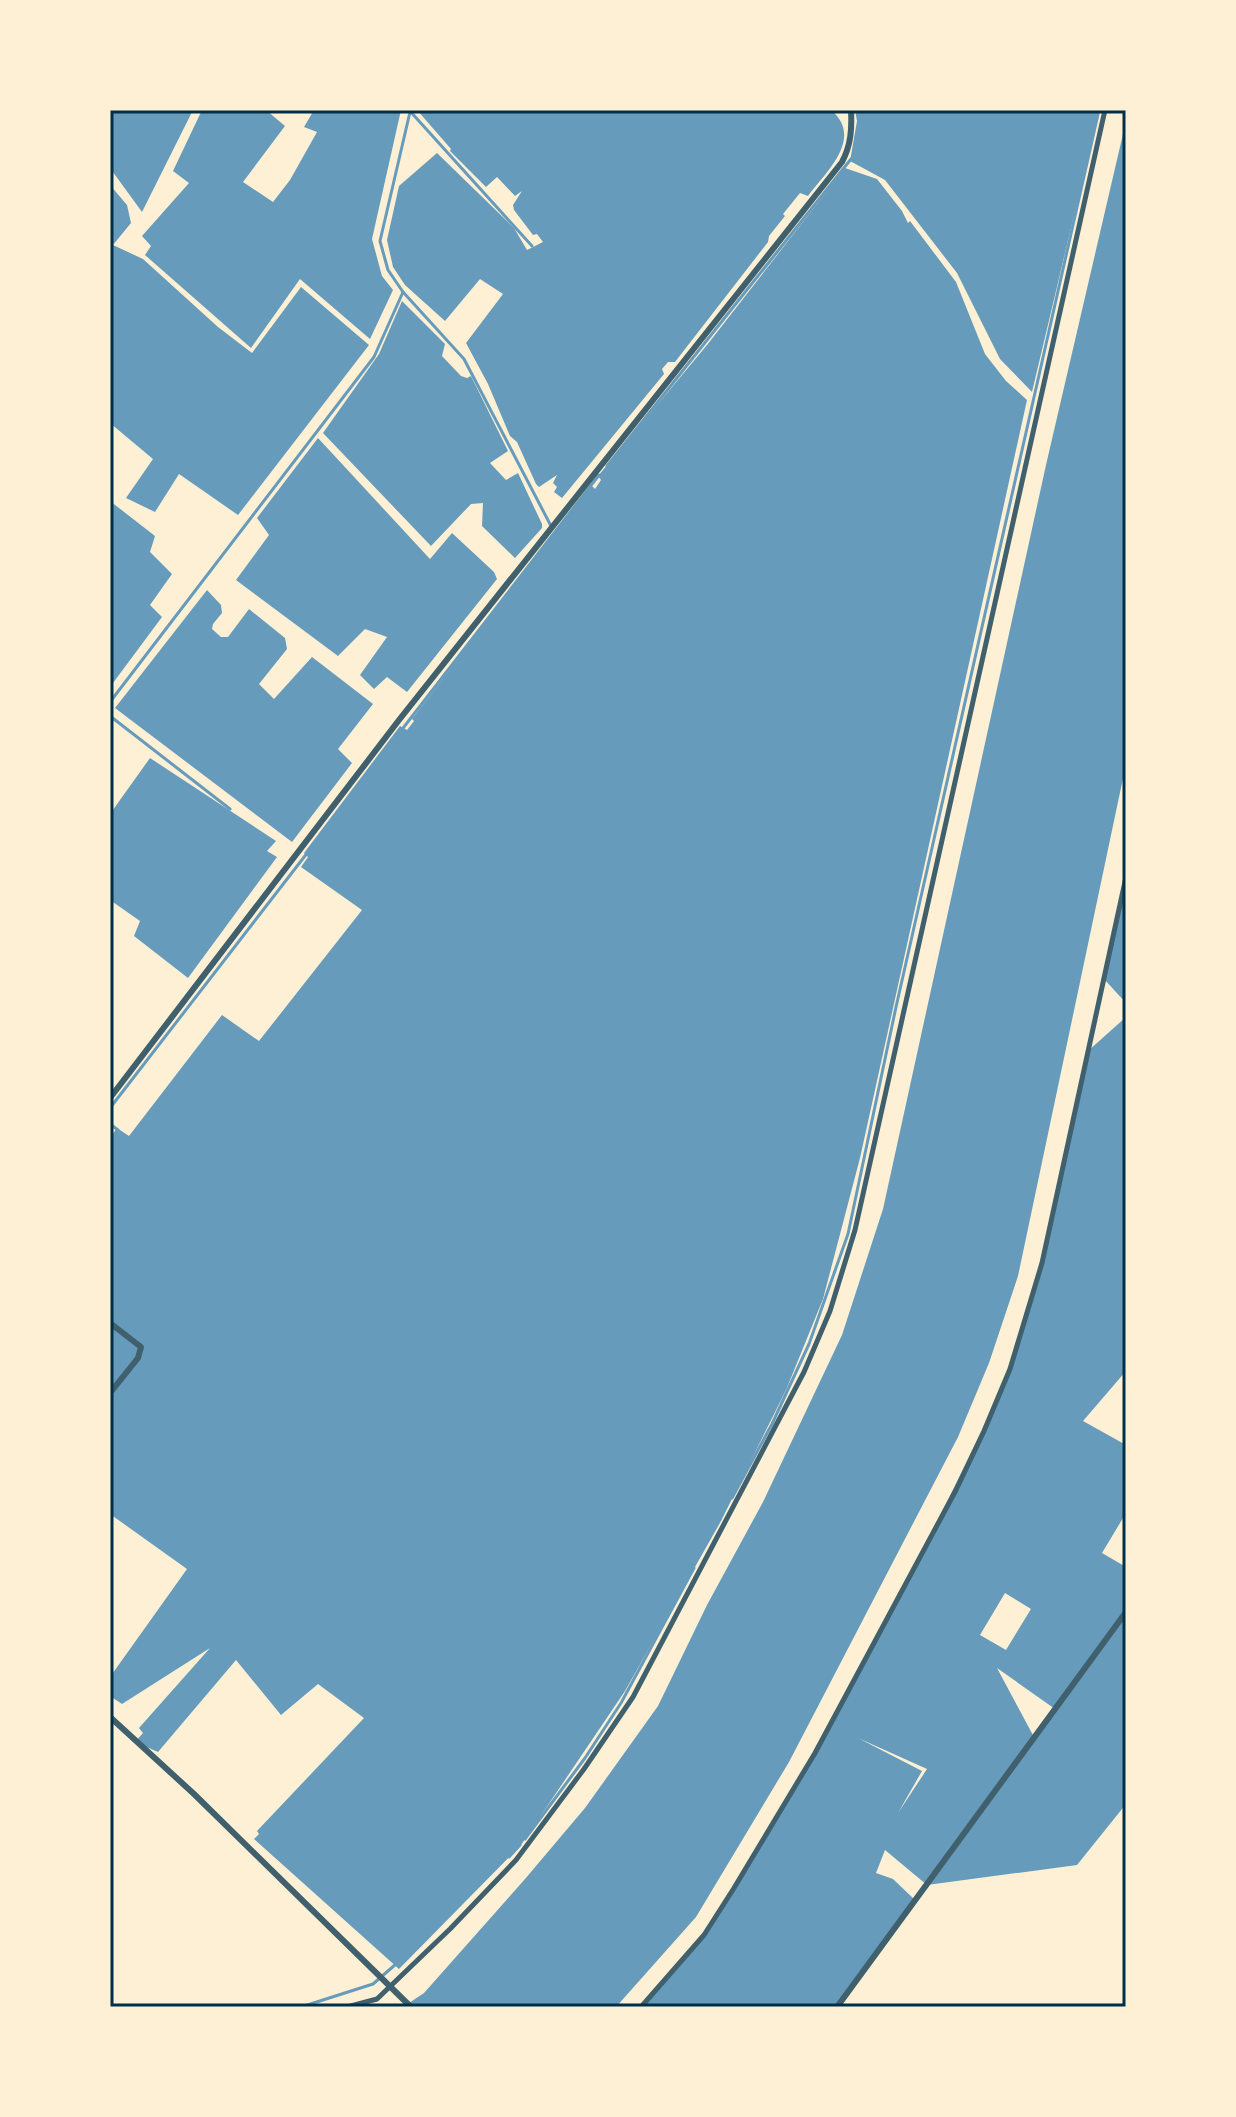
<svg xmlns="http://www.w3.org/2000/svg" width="1236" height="2117" viewBox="0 0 1236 2117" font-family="Poppins,sans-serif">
<rect width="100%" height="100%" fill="#fdf0d5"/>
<g fill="#669bbc" fill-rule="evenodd">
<polygon points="110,110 193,110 142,212 110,168"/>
<polygon points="202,110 266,110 285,126 243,182 273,202 290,180 317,132 304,127 314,110 401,110 372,239 382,276 393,290 370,339 300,279 251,348 145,255 151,246 142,236 189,183 173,171"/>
<path d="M 417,110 L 831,110 C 864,138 827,171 808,196 L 800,193 L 783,214 L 785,216 L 769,236 L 768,242 L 675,362 L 668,362 L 662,369 L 664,374 L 562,498 L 554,492 L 557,487 L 553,483 L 557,475 L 539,487 L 536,484 L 517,442 L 510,436 L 488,384 L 466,343 L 503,294 L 480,279 L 445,321 L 405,285 L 393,267 L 387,240 L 399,186 L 437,153 L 514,228 L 527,250 L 543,242 L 537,234 L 533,235 L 514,210 L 513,205 L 522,191 L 515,196 L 497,177 L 486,187 L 450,151 L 451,149 Z"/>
<polygon points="855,110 1099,110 1032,392 1000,359 957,273 885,180 850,161 857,121"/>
<polygon points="1126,121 1126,764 1018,1276 989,1363 958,1437 789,1762 696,1917 616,2007 403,2007 424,1993 525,1879 585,1808 658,1706 707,1605 763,1502 842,1335 883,1209 1046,465"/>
<polygon points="845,168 877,179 902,211 908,223 910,221 956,282 985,354 1006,381 1027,400 860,1158 823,1299 786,1390 721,1521 625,1691 521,1845 399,1969 254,1839 259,1834 257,1831 364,1718 318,1684 281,1715 236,1660 158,1752 135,1742 143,1733 139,1728 210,1648 122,1704 110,1696 110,1677 187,1569 110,1514 110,1138 117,1128 129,1136 222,1015 259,1041 362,910 301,867 308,857 304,853 400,726 407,730 414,721 412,719 591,485 595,489 601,480 598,476 707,345"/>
<polygon points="110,185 127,205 131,223 113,245 143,259 218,327 252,353 301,287 369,345 238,515 179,474 155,512 126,498 153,459 110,423"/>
<polygon points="402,301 445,344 442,356 461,376 467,378 471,376 508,451 490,463 506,480 518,473 542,524 542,528 515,558 482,526 483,503 471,504 431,546 323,433 379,354"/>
<polygon points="318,438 430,559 452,533 494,572 497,579 407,692 387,677 374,689 360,675 387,637 365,629 338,656 236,580 269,535 257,518"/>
<polygon points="110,501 155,536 150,552 172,574 150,605 162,617 110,687"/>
<polygon points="207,590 221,605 222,613 213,624 212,629 221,637 228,637 249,609 285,638 287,649 259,684 274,699 312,657 373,704 338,749 352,763 292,842 115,708"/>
<polygon points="150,758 276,841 267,851 277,857 188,978 134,936 140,921 110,900 110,814"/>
<polygon points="1126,877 1126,1003 1104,979"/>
<path d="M 1126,1017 L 1126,1371 L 1083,1421 L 1126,1445 L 1126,1513 L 1102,1553 L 1126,1567 L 1126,1804 L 1077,1865 L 927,1885 L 885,1850 L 876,1873 L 893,1879 L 915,1900 L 837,2007 L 639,2007 L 709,1927 L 830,1725 L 927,1543 L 1005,1383 L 1040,1268 L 1088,1051 ZM 1005,1593 L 1031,1609 L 1006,1650 L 980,1635 ZM 997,1668 L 1055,1709 L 1034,1737 ZM 858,1738 L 927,1769 L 898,1813 L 922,1771 Z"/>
</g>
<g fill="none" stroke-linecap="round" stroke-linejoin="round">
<g stroke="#669bbc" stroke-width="3">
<polyline points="409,110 532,246"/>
<polyline points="410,112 380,241 388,270 403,292 464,359 551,526"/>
<polyline points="607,466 851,159"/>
<polyline points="110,702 374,357 403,292"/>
<polyline points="110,716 230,809"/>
<polyline points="400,732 599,475"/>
<polyline points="110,1108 308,852"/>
<polyline points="110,1124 118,1130"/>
<polyline points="732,1498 772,1424 809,1344 848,1234 896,1007 1099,110"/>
<polyline points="525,1839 585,1758 621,1703 694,1568"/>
<polyline points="509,1857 520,1845"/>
<polyline points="301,2007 373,1984 396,1964"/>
</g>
<g stroke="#3f606c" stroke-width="5">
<polyline points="347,2007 377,1999 450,1929 516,1860 584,1769 633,1697 804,1372 830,1311 855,1230 1105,110"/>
<polyline points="641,2007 704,1935 734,1888 815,1753 956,1490 984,1431 1010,1369 1042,1263 1126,877"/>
</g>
<g stroke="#3f606c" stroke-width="6">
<path d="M 110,1098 L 399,720 L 842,162 C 851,145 852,129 851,110"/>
<polyline points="110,1323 141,1347 138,1358 110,1393"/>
<polyline points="110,1717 194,1794 411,2007"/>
<polyline points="837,2007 1126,1612"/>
</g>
</g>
<rect width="1236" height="2117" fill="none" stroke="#fdf0d5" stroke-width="224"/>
<rect x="112" y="112" width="1012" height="1893" fill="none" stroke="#003049" stroke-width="3"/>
</svg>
